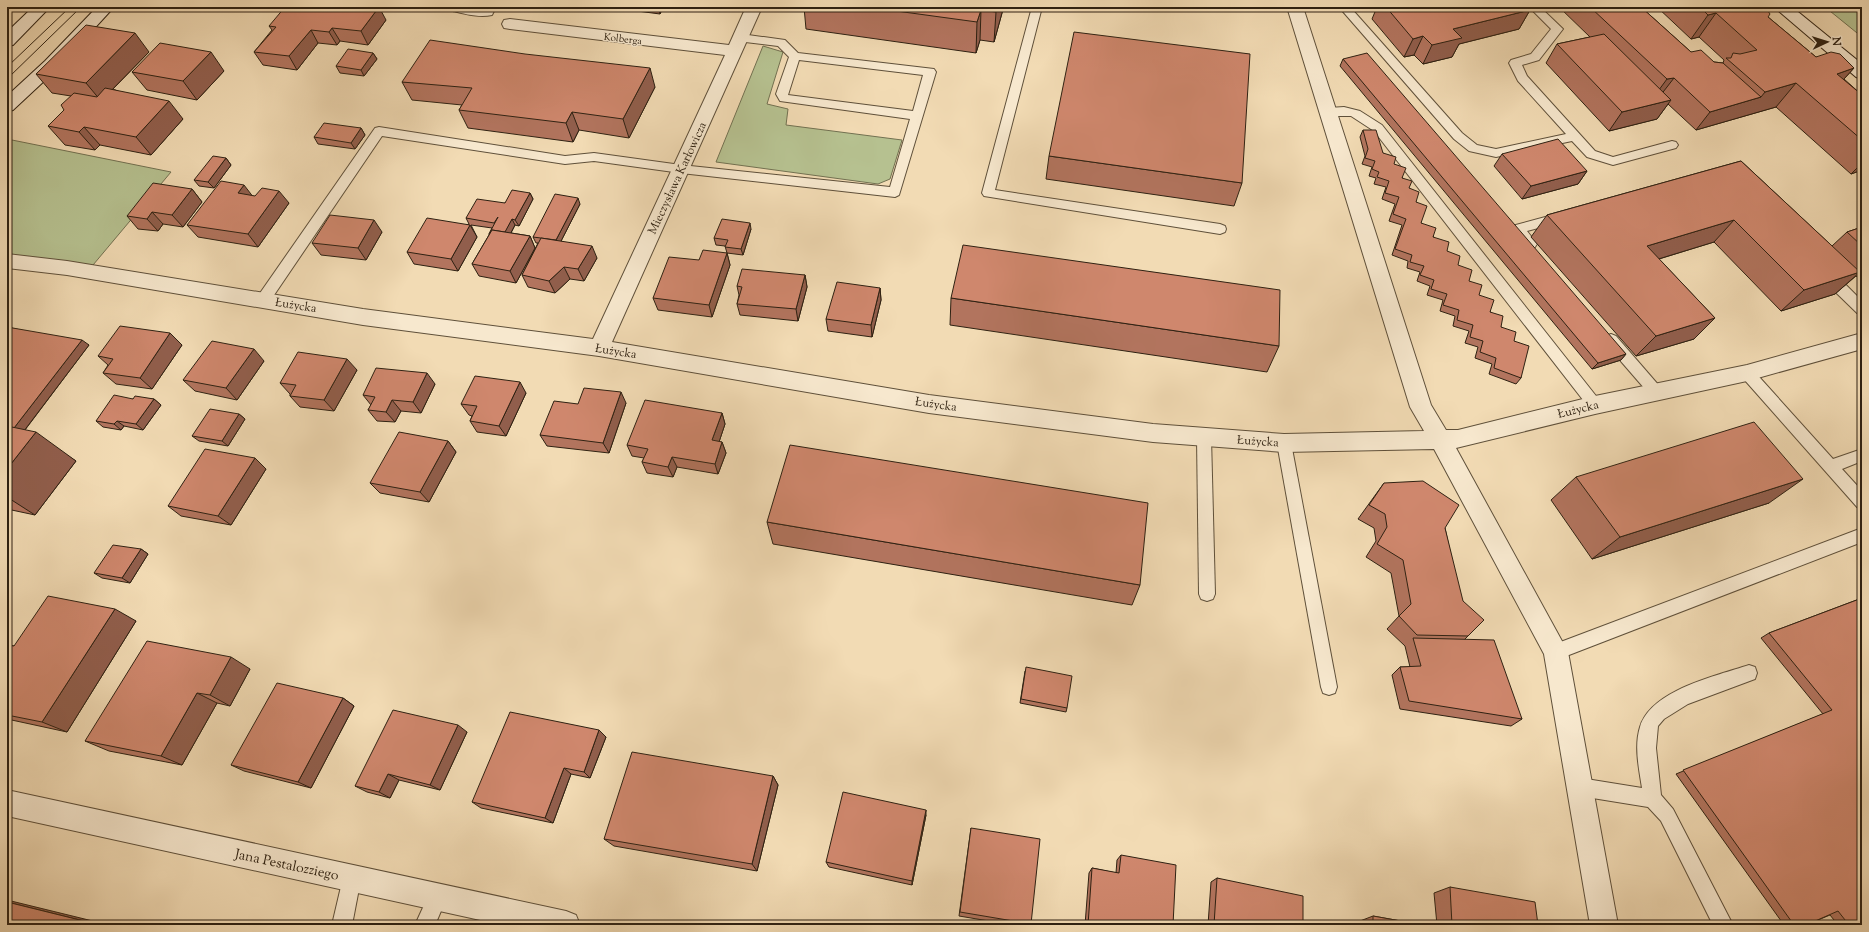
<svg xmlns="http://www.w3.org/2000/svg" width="1869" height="932" viewBox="0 0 1869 932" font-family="'Sorts Mill Goudy',serif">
<rect width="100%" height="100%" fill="#f2dbb4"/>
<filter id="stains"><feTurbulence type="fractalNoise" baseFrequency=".005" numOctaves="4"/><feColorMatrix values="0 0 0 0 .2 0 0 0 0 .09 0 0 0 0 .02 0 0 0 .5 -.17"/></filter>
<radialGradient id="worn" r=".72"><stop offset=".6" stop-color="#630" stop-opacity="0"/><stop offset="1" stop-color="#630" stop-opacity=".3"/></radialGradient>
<g fill="#b6c190" stroke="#727151">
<polygon points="1825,7 1862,7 1862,37"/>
<polygon points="763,46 783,52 767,104 788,109 786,125 902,140 890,179 878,184 716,162"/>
<polygon points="7,139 171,172 88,271 7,261"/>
</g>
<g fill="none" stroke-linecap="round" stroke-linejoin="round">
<g stroke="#5f503a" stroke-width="2">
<g id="lane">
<polygon points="1032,7 1042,7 995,190 1220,224 1225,226 1226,229 1225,232 1220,234 984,196 982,193"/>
<polygon points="1339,7 1350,7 1462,133 1477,145 1496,149 1566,134 1518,81 1509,63 1511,60 1531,54 1551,29 1529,7 1540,7 1563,29 1539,60 1522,65 1527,76 1595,151 1613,157 1672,141 1676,142 1678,145 1676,148 1613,165 1587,157 1572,141 1496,157 1469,151 1454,139"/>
<path d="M 741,34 L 785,40 L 798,53 L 934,69 L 936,72 L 899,195 L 895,197 L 681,173 L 594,161 L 565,164 L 382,136 L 268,304 L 263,305 L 258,304 L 256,300 L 258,296 L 375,128 L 379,127 L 565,156 L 594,153 L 681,165 L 890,187 L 910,119 L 780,101 L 776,94 L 789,57 L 778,46 L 737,41 L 735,38 L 737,35 ZM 799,60 L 923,75 L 913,111 L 788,95 Z"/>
<polygon points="1344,107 1360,111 1382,125 1600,401 1602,405 1600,409 1595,411 1590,409 1374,131 1351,116 1329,116 1323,112 1329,108"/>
<path d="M 1560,213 L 1565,215 L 1566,218 L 1565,221 L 1527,231 L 1537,244 L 1535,247 C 1524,251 1515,238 1511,229 L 1512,226 Z"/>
<polygon points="1826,269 1831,270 1862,301 1862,314 1857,313 1821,278 1819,274 1821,270"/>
<polygon points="1611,334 1616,336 1661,388 1663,392 1661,396 1656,398 1651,396 1606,344 1604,340 1606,336"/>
<polygon points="1747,367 1752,369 1833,459 1862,449 1862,461 1842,469 1862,491 1862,509 1857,507 1742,377 1740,373 1742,369"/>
<polygon points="1204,431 1209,433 1211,437 1215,594 1213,599 1207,601 1201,599 1199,594 1197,437 1199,433"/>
<polygon points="1284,437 1289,439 1291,443 1337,687 1335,693 1329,695 1323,693 1321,687 1277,443 1279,439"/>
<polygon points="1862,528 1862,542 1556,660 1550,658 1548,652 1550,646"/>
<path d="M 1749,665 L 1755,667 L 1757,673 L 1755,679 L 1688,704 L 1664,719 L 1658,726 L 1656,748 L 1661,795 L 1673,809 L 1733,925 L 1713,925 L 1661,821 L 1648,807 L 1580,796 L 1574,793 L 1571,787 L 1574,781 L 1580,778 L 1642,788 C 1639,769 1634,746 1640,727 C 1651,690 1716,676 1749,665 Z"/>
<polygon points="352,869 359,871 361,878 352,925 332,925 343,878 345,871"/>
<polygon points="438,888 445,890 447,897 435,925 415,925 431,890"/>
</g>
</g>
<g stroke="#5f503a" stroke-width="2">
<g id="street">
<path d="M 451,7 L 490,7 L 494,11 L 492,15 C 480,18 465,14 453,11 Z"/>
<polygon points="746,7 762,7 612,342 929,395 1153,424 1284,434 1424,431 1410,407 1287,7 1303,7 1431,405 1446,430 1458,430 1595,396 1747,365 1862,333 1862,349 1747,381 1595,414 1456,448 1568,652 1618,925 1590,925 1544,654 1434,449 1284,452 1153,442 929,413 599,356 363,325 67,275 7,268 7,254 67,261 363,309 593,339 725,55 510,29 504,28 502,24 504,20 510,19 729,45"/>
<polygon points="7,790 566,911 576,915 580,925 503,925 7,816"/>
</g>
</g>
<g stroke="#2e2112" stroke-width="2">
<g id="secondary">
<polygon points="33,7 50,7 13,45 7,46 7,32"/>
<polygon points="97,7 114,7 57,69 13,110 7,112 7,96 45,61"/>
<polygon points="1774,7 1792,7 1862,64 1862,79 1856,77"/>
</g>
</g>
<use href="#lane" fill="#f7e8ce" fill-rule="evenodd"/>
<use href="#street" fill="#f7e8ce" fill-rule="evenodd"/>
<use href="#secondary" fill="#f7e8ce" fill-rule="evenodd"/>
<g stroke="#2e2112" stroke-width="1">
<polyline points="7,67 70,7"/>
<polyline points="7,79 81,7"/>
</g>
</g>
<g fill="#b2745e" stroke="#2e2112">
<polygon points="607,7 663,7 660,14"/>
<polygon points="804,7 1003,7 1002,13 994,42 980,40 976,53 806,29"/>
<polygon points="1377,7 1526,7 1530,10 1519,29 1459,44 1452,57 1423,64 1414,55 1404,57 1372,19"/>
<polygon points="1559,7 1641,7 1691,52 1714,62 1723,63 1724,60 1699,37 1691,39 1657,7 1755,7 1768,17 1816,57 1854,68 1844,79 1862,95 1862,170 1851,174 1776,107 1696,130 1668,104 1657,119 1609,131 1546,63 1557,44 1590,37"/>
<polygon points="386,20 368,45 340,41 337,45 318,43 297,70 263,65 254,52 272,30 269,26"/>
<polygon points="149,52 113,89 183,119 151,155 100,145 95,150 65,145 48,126 64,110 71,96 52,93 36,74"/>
<polygon points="373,53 377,59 364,76 340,73 336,66"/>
<polygon points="1343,59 1626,354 1621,360 1592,369 1340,66"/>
<polygon points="224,71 197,100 147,90 132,72"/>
<polygon points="402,82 655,87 629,138 579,130 573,142 468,128 459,110 462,105 412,100"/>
<polygon points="361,128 365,135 355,149 318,144 314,137"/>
<polygon points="1363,130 1383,153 1394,164 1409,188 1416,202 1421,223 1447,251 1469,281 1501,327 1514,341 1521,378 1516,384 1489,374 1492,364 1475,358 1478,347 1465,343 1469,331 1453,326 1455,316 1440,311 1443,300 1427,295 1430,286 1417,281 1420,272 1407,268 1408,261 1392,255 1402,225 1389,221 1395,204 1382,199 1386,187 1374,184 1376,178 1369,176 1372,167 1362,164 1365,156 1360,137"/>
<polygon points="1502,154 1587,171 1578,184 1522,199 1494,166"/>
<polygon points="1049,156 1242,183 1234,206 1046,179"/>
<polygon points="226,158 231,165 214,188 199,186 194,180"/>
<polygon points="1741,161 1832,246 1847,232 1862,227 1862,281 1856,276 1835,294 1781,311 1714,242 1659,259 1715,318 1694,339 1636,356 1531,237 1547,215"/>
<polygon points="192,189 202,202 183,227 163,224 158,231 138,229 127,216"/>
<polygon points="530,193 533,199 519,226 515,225 511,233 530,236 535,248 516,283 479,276 472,264 489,235 489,234 492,228 471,225 477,237 458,271 414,264 407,252 469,224 466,218 505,203"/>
<polygon points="252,196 289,203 258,247 198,237 187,225"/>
<polygon points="580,204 561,241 597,258 584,281 570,279 555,293 528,287 522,275 538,243 536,243 533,237"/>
<polygon points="751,229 743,255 727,253 730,265 712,317 658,310 653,298 699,260 727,253 725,246 716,245 714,238"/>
<polygon points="382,232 366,260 321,255 312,243"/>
<polygon points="805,275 807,287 798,321 740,315 737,304 739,295 737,286"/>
<polygon points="880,288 881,300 872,337 828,331 826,319"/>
<polygon points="951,298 1279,346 1267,372 950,325"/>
<polygon points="7,327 89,345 25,430 76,461 35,515 7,509"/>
<polygon points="182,345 152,389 116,384 103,373 108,365 98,356"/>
<polygon points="264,361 237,400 195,391 183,380"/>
<polygon points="357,370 334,411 300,407 290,396 290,394 280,383"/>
<polygon points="435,384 421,413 401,411 395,422 377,421 368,410 371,405 363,395"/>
<polygon points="526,393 506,436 477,432 470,421 472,416 469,415 461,404"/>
<polygon points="133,399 154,399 161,405 143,430 124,426 121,430 103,427 96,421"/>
<polygon points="626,403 609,453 547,446 540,435"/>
<polygon points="722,413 725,424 719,442 722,442 726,453 718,474 677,467 673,477 647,473 642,462 644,458 632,456 627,445"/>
<polygon points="239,414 245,419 228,446 199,441 192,436"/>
<polygon points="448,441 456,452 429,502 380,493 370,483"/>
<polygon points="255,458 266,469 231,525 181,516 168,506"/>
<polygon points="1576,477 1769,503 1592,559 1551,500"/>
<polygon points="1384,483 1445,528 1468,636 1464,640 1522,719 1511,726 1400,709 1392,675 1400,667 1410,667 1405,646 1387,629 1399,616 1391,573 1366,557 1376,541 1374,528 1358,519"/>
<polygon points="767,522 1140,585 1132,605 773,544"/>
<polygon points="141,549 148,554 130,583 102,578 94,573"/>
<polygon points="1862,598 1862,925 1838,925 1830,915 1806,925 1784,925 1676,774 1823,714 1761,638 1769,633"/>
<polygon points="136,621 67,732 7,719 7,645 14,646"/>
<polygon points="250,669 230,706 217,703 182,765 109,751 85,741"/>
<polygon points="1025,671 1067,708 1066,712 1020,703"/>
<polygon points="343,698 354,706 311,788 244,771 231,765"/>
<polygon points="467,732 440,790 399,780 390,798 367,792 355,786"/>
<polygon points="606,737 590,778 571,774 553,823 481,808 472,802"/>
<polygon points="773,776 778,785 757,871 614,846 604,839"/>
<polygon points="926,815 912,885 829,867 826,862"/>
<polygon points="971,828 1031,924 1031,925 1013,925 959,916"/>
<polygon points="1121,855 1173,925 1085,925 1089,873 1092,868 1116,873 1117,860"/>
<polygon points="1217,878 1303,925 1208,925 1211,882"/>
<polygon points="1450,887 1538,925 1437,925 1434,893"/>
<polygon points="1373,916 1423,925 1360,925 1360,921"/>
</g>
<g fill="#915e4c" stroke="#2e2112">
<polygon points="379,7 386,20 368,45 361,31"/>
<polygon points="658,7 663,7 660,14"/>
<polygon points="997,7 1003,7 1002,13 994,42 996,12"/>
<polygon points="981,10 980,40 976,53 977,22"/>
<polygon points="1530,10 1519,29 1459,44 1452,57 1423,64 1432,45 1453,29"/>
<polygon points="1716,13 1699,37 1691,39 1708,15"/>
<polygon points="332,28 340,41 337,45 329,32"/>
<polygon points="311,30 318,43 297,70 289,56"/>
<polygon points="135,33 149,52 101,101 86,83"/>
<polygon points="1423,36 1414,55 1404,57 1413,39"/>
<polygon points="211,52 224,71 197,100 183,81"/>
<polygon points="373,53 377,59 364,76 361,70"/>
<polygon points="650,68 655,87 629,138 623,119"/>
<polygon points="1854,68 1833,91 1837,74"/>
<polygon points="1674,78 1660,96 1653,98 1667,79"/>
<polygon points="1796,83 1776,107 1696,130 1710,112 1761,97 1765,92"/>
<polygon points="1671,100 1657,119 1609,131 1622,112"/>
<polygon points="169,101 183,119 151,155 136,137"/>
<polygon points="572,112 579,130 573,142 566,123"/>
<polygon points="84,127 100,145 95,150 79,132"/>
<polygon points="361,128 365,135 355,149 351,143"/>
<polygon points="226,158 231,165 214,188 208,182"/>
<polygon points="1862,163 1862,170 1851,174"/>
<polygon points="1587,171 1578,184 1522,199 1531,186"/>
<polygon points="244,185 254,198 238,193"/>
<polygon points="192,189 202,202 183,227 172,215"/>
<polygon points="279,191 289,203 258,247 248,234"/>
<polygon points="530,193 533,199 519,226 515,220"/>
<polygon points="578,198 580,204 558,247 556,240"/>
<polygon points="152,212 163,224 158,231 147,219"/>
<polygon points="512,219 515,225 506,242 502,236"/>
<polygon points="374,220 382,232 366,260 358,248"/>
<polygon points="1734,220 1714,242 1629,268 1647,246"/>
<polygon points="750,223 751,229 743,255 741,249"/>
<polygon points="470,225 477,237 458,271 451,259"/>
<polygon points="530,236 535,248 516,283 510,271"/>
<polygon points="592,246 597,258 584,281 578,269"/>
<polygon points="727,253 730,265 712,317 709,305"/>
<polygon points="564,267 570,279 555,293 549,281"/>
<polygon points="1860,272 1835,294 1781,311 1804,290"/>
<polygon points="805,275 807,287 798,321 796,309"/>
<polygon points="880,288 881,300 872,337 871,325"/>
<polygon points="1715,318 1694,339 1636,356 1656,336"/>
<polygon points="170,333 182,345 152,389 140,378"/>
<polygon points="82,340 89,345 11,448 7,437"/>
<polygon points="254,349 264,361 237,400 226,388"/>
<polygon points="1626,354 1621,360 1592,369 1598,363"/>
<polygon points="347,359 357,370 334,411 324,400"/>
<polygon points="427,373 435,384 421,413 413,402"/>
<polygon points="520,382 526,393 506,436 499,426"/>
<polygon points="621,392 626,403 609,453 603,443"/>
<polygon points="154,399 161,405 143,430 136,424"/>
<polygon points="392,400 401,411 395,422 386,412"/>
<polygon points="722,413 725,424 716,451 712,440"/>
<polygon points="239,414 245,419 228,446 222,441"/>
<polygon points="117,421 124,426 121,430 114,424"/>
<polygon points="36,432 76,461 35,515 7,497 7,469"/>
<polygon points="448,441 456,452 429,502 420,492"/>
<polygon points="722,442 726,453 718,474 715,464"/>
<polygon points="672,457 677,467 673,477 668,467"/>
<polygon points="255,458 266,469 231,525 218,516"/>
<polygon points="1803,479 1769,503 1592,559 1620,537"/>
<polygon points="141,549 148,554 130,583 122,578"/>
<polygon points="115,609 136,621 67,732 42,722"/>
<polygon points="231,657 250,669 230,706 210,695"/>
<polygon points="197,693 217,703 182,765 161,756"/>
<polygon points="343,698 354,706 311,788 298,782"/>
<polygon points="458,725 467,732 440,790 430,785"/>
<polygon points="599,730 606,737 590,778 584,772"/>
<polygon points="564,768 571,774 553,823 545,818"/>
<polygon points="388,774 399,780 390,798 379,792"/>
<polygon points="773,776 778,785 757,871 752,864"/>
<polygon points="926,810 926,815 912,885 912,881"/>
<polygon points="7,900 109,925 100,925 7,902"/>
</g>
<g fill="#cf876d" stroke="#2e2112">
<polygon points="285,7 379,7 361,31 332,28 329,32 311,30 289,56 254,52 276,27 269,26"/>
<polygon points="867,7 997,7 996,12 981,10 977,22"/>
<polygon points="1386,7 1526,7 1530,10 1453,29 1462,38 1432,45 1423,36 1413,39"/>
<polygon points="1590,7 1641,7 1691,52 1701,50 1714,62 1723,63 1761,97 1710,112 1674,78 1667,79"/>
<polygon points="1700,7 1755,7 1758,10 1768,11 1770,14 1768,17 1816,57 1831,52 1840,54 1854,68 1837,74 1862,95 1862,140 1796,83 1765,92 1726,58 1731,58 1733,53 1740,54 1757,50 1716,13 1708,15"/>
<polygon points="86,25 135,33 86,83 36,74"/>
<polygon points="1074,32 1250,54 1242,183 1049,156"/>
<polygon points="1604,34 1671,100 1622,112 1557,44"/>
<polygon points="430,40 525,54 650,68 623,119 572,112 566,123 459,110 472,88 402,82"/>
<polygon points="160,43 211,52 183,81 132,72"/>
<polygon points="348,49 373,53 361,70 336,66"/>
<polygon points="1367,53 1626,354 1598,363 1343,59"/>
<polygon points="105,88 169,101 136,137 84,127 79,132 48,126 64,110 61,105 74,93 97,97"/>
<polygon points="324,123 361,128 351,143 314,137"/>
<polygon points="1363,130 1376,130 1383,153 1396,157 1394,164 1406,168 1402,178 1412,181 1409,188 1419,192 1416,202 1427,206 1421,223 1436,228 1433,237 1449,242 1447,251 1460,256 1458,265 1472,270 1469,281 1482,285 1479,295 1494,300 1490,312 1503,316 1501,327 1516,332 1514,341 1529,346 1521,378 1494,368 1496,358 1480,352 1483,341 1470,337 1473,325 1457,320 1459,310 1443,305 1447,294 1431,289 1434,280 1420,275 1424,266 1410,262 1412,255 1395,249 1406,219 1393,214 1399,197 1385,193 1389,181 1377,177 1379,172 1372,169 1375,161 1365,158 1368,149"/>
<polygon points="1558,139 1587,171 1531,186 1502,154"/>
<polygon points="213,156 226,158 208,182 194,180"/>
<polygon points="1741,161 1860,272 1804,290 1734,220 1647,246 1715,318 1656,336 1547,215"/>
<polygon points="221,181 244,185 238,193 255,196 262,188 279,191 248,234 187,225"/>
<polygon points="153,183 192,189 172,215 152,212 147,219 127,216"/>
<polygon points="512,190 530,193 515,220 512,219 505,232 492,230 490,234 489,234 498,217 494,223 466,218 477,199 505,203"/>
<polygon points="555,194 578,198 556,240 533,237"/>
<polygon points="330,215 374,220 358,248 312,243"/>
<polygon points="427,218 470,225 451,259 407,252"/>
<polygon points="722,219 750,223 741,249 725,247 728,240 714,238"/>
<polygon points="1862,227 1862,246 1847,232"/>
<polygon points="492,230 530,236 510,271 472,264"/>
<polygon points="541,238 592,246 578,269 564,267 549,281 522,275"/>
<polygon points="963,245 1280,290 1279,346 951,298"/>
<polygon points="703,250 727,253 709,305 653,298 669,257 699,260"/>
<polygon points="742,269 805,275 796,309 737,304 742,287 737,286"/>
<polygon points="837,282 880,288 871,325 826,319"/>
<polygon points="120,326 170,333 140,378 103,373 113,359 98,356"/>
<polygon points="7,327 82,340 14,428 7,426"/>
<polygon points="212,341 254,349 226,388 183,380"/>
<polygon points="298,352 347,359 324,400 290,396 296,385 280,383"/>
<polygon points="376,368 427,373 413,402 392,400 386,412 368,410 375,397 363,395"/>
<polygon points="475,376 520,382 499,426 470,421 477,406 461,404"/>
<polygon points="584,388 621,392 603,443 540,435 554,401 578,404"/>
<polygon points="114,395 133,399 135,396 154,399 136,424 117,421 114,424 96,421"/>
<polygon points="645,400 722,413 712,440 722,442 715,464 672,457 668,467 642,462 648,449 627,445"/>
<polygon points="210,409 239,414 222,441 192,436"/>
<polygon points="1754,422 1803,479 1620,537 1576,477"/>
<polygon points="7,426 36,432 7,469"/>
<polygon points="399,432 448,441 420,492 370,483"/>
<polygon points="790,445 1148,503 1140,585 767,522"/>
<polygon points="205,449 255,458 218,516 168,506"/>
<polygon points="1423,481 1459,505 1445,528 1463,601 1484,620 1468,636 1417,635 1399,616 1411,604 1403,560 1377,544 1387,527 1385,514 1369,505 1384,483"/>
<polygon points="113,545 141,549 122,578 94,573"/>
<polygon points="48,596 115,609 42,722 7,715 7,645 14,646"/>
<polygon points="1862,598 1862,925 1849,925 1838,911 1806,925 1794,925 1683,770 1832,710 1769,633"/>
<polygon points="1413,638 1494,640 1522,719 1409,701 1400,667 1421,666"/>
<polygon points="147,641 231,657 210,695 197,693 161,756 85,741"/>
<polygon points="1026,667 1072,676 1067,708 1021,699"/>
<polygon points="277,683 343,698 298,782 231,765"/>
<polygon points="393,710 458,725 430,785 388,774 379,792 355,786"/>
<polygon points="510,712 599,730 584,772 564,768 545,818 472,802"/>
<polygon points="632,752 773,776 752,864 604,839"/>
<polygon points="843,792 926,810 912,881 826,862"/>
<polygon points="971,828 1040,839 1031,924 960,912"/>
<polygon points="1121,855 1176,865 1173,925 1088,925 1092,868 1119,873"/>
<polygon points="1217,878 1303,896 1303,925 1214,925"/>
<polygon points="1450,887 1535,902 1538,925 1452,925"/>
<polygon points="7,902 100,925 7,925"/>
<polygon points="1373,916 1423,925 1373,925"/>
</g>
<g text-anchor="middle" stroke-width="3" stroke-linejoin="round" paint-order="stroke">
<g font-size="10" fill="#2e2112" stroke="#f7e8ce">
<text transform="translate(623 38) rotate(7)" y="4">Kolberga</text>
</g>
<g font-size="12" fill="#2e2112" stroke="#f7e8ce">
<text transform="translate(677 178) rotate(-65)" y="4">Mieczysława Karłowicza</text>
<text transform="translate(296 305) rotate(9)" y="4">Łużycka</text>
<text transform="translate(616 351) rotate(9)" y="4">Łużycka</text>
<text transform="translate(936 404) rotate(8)" y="4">Łużycka</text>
<text transform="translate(1578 409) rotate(-14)" y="4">Łużycka</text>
<text transform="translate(1258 441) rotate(4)" y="4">Łużycka</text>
</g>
<g font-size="14" fill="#2e2112" stroke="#f7e8ce">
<text transform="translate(287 864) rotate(12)" y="5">Jana Pestalozziego</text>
</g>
</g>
<rect width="1869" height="932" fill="none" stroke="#f2dbb4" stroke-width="24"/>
<rect x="8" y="8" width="1853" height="916" fill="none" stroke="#2e2112" stroke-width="2"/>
<rect x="12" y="12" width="1845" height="908" fill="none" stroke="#2e2112"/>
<g transform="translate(1827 42) rotate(86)" stroke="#f7e8ce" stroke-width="3" paint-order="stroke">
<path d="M0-3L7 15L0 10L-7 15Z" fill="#2e2112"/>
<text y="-6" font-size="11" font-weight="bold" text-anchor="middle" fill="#2e2112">N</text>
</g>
<rect width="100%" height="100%" filter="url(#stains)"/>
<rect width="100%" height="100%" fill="url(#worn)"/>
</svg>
